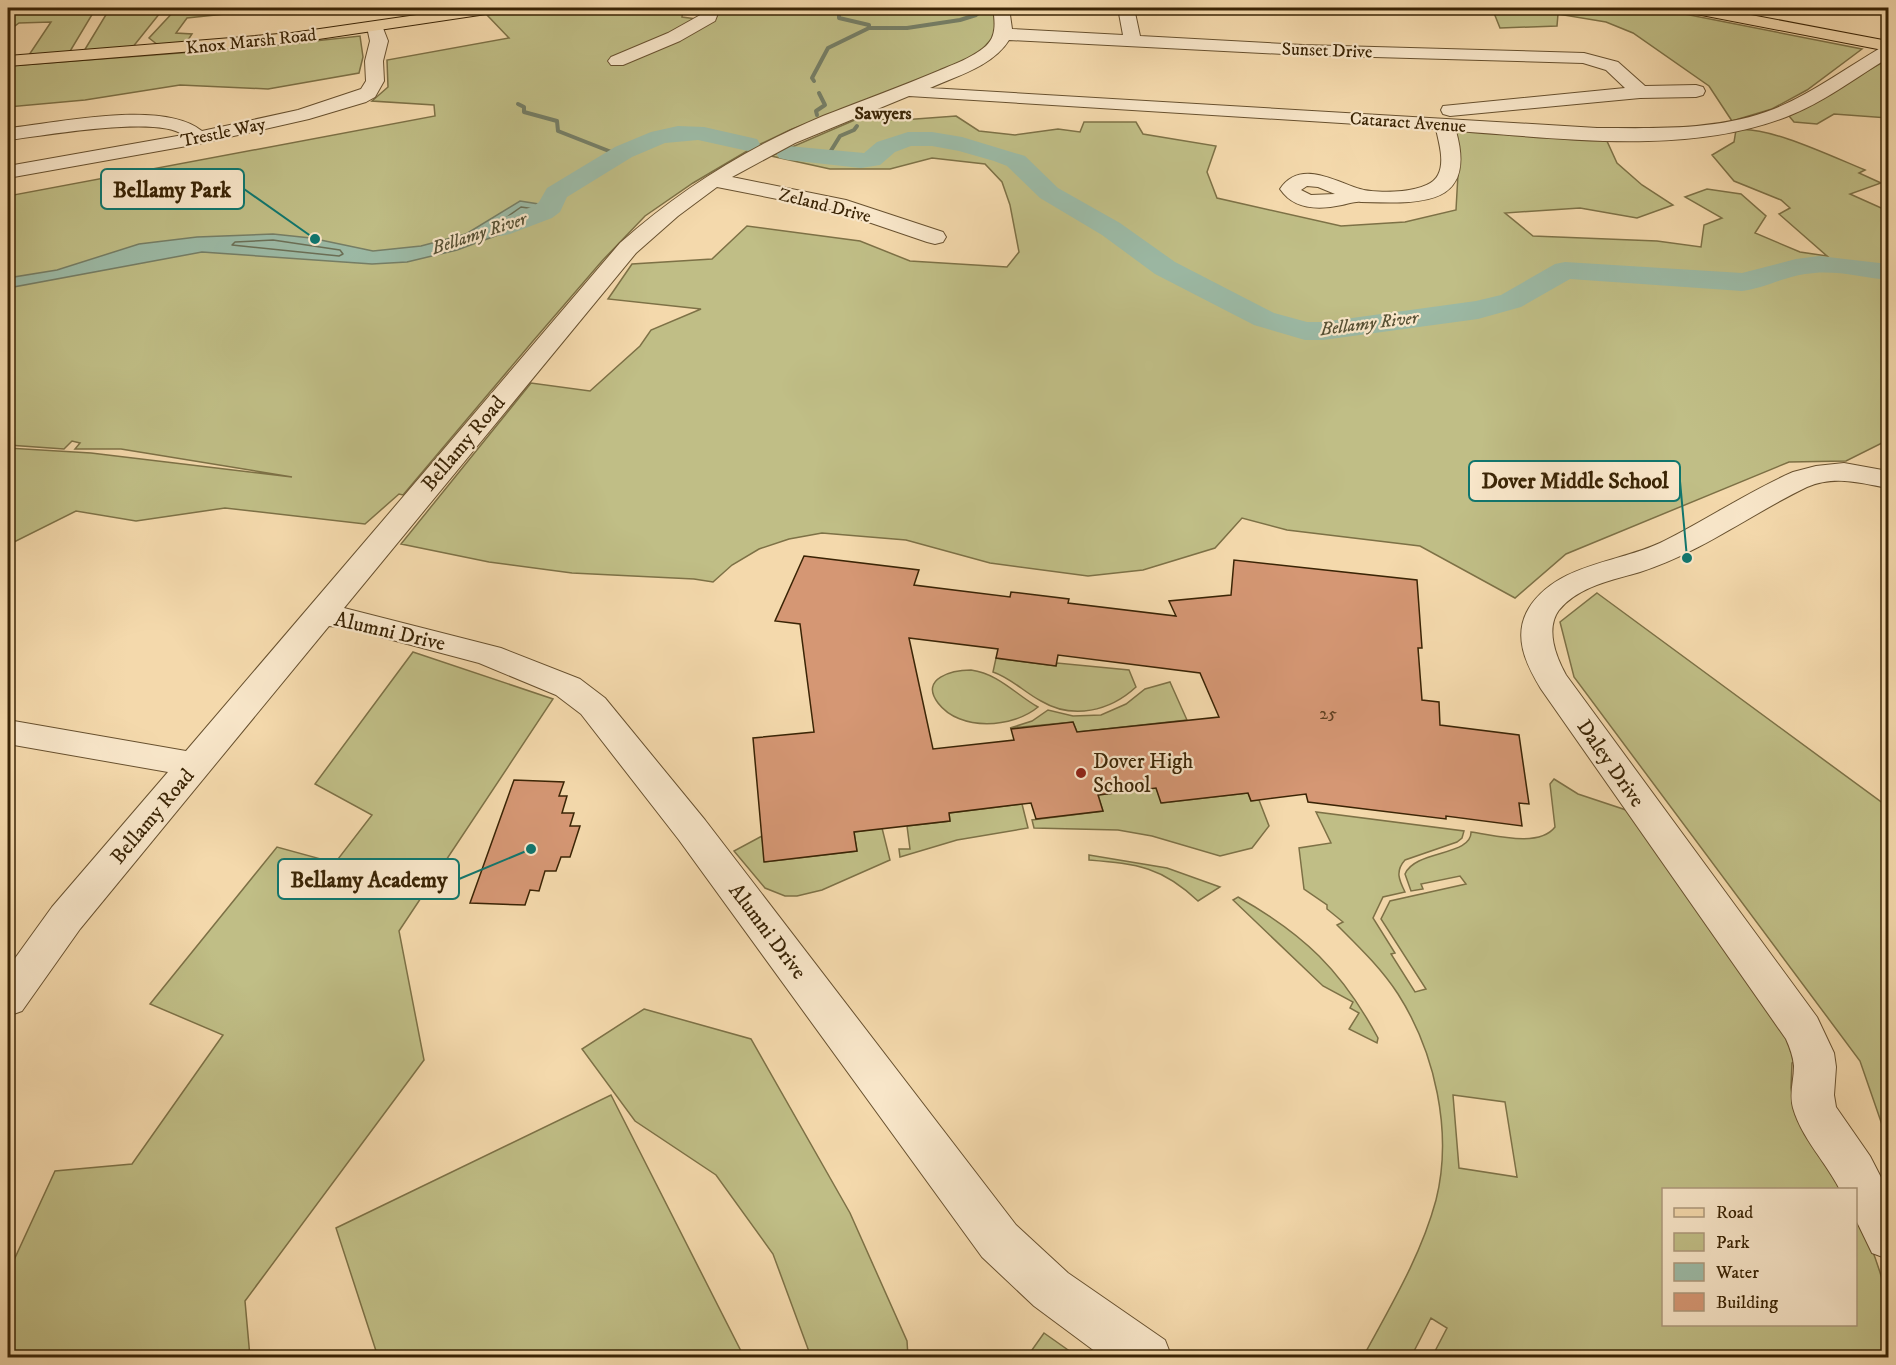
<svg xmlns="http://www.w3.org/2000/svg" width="1896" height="1365" viewBox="0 0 1896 1365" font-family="'IM FELL DW Pica',serif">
<rect width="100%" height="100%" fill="#f4d9ac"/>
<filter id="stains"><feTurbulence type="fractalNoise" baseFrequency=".00333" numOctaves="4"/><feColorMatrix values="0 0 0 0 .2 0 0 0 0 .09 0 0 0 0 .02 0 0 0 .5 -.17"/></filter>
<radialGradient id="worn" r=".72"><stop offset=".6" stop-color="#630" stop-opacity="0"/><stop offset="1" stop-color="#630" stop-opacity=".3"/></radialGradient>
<g fill="#c0be86" stroke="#7d7146" stroke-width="1.5" fill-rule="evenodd">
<polygon points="8,8 96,8 69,53 29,55 51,22 19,23 8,31"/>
<polygon points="110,8 164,8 132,48 84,51"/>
<polygon points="177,8 252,8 244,12 187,18 176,33 192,34 186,43 158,45 149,38"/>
<polygon points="535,8 683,8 682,17 697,19 696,20 716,18 720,8 994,8 997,19 994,36 980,52 951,68 790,130 754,147 693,183 645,216 602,261 533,341 403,495 399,494 365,524 225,508 136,521 76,511 8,545 8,448 91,453 292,477 121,449 75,449 80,443 72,441 64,449 8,445 8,196 435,116 434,105 372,101 388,87 387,60 509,38 487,15"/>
<polygon points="1492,8 1654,8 1862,49 1807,90 1772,109 1732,121 1709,86 1633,33 1606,22 1558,14 1557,26 1500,28"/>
<polygon points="360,36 363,57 359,73 268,89 180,85 85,100 8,107 8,66 260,47"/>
<polygon points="1888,59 1888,118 1834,114 1817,124 1794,122 1789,116"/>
<path d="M 956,116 L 979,131 L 1015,135 L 1058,129 L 1080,132 L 1084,122 L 1136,122 L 1143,134 L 1216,146 L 1207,172 L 1217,198 L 1341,226 L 1405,222 L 1456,210 L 1459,156 L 1455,130 L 1606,139 L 1617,163 L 1642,185 L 1673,205 L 1637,218 L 1580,208 L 1505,213 L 1533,236 L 1657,241 L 1701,247 L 1704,225 L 1722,218 L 1685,197 L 1707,189 L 1741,194 L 1766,216 L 1755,233 L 1800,252 L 1827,256 L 1779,214 L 1790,208 L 1781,200 L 1734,181 L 1712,155 L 1734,142 L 1736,130 C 1767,125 1833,157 1865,170 L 1859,173 L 1881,183 L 1850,194 L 1888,211 L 1888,440 L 1846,461 L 1789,462 L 1566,554 L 1515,598 L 1420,546 L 1287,530 L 1242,518 L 1215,548 L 1143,570 L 1088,576 L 990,563 L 906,540 L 822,533 L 789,539 L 759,549 L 732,565 L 713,582 L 694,579 L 572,573 L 489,562 L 401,544 L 531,383 L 590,391 L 640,346 L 651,330 L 701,309 L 608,299 L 632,264 L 712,259 L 747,226 L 860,241 L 910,261 L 1007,267 L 1019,252 L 1010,205 L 1002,182 L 985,164 L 932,158 L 890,169 L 830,169 L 771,156 L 857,119 L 902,120 Z"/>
<polygon points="1597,593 1888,807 1888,1142 1860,1061 1574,677 1560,622"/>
<polygon points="413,652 553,699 399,931 424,1060 245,1301 250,1357 8,1357 8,1273 55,1171 132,1164 223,1035 150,1004 277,847 335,863 372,815 315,784"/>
<path d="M 996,658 L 1056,666 L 1057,663 L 1129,670 L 1136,687 C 1110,711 1073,720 1041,701 C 1024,692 1011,678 993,672 Z"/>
<path d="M 971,670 C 999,674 1015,694 1038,707 C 1013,728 960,732 938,703 C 919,678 953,670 971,670 Z"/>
<polygon points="1170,682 1187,720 1077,732 1073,722 1010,728 1032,721 1048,710 1073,716 1101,715 1126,704 1145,689"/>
<path d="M 1554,779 L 1578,794 L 1629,811 L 1778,1015 L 1796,1061 L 1792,1063 L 1791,1088 L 1794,1106 L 1843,1189 L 1664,1190 L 1664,1324 L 1856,1324 L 1856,1213 C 1870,1242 1883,1273 1888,1306 C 1891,1322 1888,1341 1888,1357 L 1432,1357 L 1447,1328 L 1431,1318 L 1411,1357 L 1363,1357 C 1390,1307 1421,1256 1436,1200 C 1453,1132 1435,1052 1398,994 C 1381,968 1359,947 1337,925 L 1343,922 L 1327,909 L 1327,905 L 1304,889 L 1299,848 L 1331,843 L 1316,812 L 1464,831 L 1462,838 L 1457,842 L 1405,860 C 1395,871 1399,880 1405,892 L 1383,897 L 1373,918 L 1395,953 L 1391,954 L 1415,992 L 1426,989 L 1381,919 L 1390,901 L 1466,884 L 1460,876 L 1421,884 L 1423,889 L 1411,891 L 1405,874 C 1415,850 1472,856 1471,832 C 1494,835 1539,848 1555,827 L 1550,784 ZM 1453,1095 L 1505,1102 L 1517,1177 L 1459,1168 Z"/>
<polygon points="1156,788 1162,803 1248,793 1251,801 1259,800 1269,826 1252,848 1220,856 1152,836 1118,830 1034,828 1032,820 1103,811 1098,795"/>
<polygon points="1022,804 1028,828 957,840 900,857 899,849 910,849 907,826 950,821 949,813"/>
<polygon points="882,828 890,860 822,890 797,896 785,896 765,888 734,851 762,836 765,862 857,851 854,832"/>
<path d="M 1089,855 L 1167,868 L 1220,887 L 1198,901 C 1162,867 1138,864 1089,860 Z"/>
<path d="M 1238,897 C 1304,934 1342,971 1378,1038 L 1377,1043 L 1349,1029 L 1359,1013 L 1350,1008 L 1353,1002 L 1323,986 L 1233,900 Z"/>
<polygon points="644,1009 751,1039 850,1213 907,1341 908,1357 811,1357 773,1254 716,1175 635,1121 582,1049"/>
<polygon points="611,1095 744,1357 378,1357 336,1228"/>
<polygon points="1044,1333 1078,1357 1027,1357"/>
</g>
<polygon fill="#9cbaa6" stroke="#757e66" stroke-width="1.5" points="520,201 551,206 550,216 457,250 407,262 372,264 202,252 8,288 8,278 57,270 139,244 197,237 273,234 311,238 373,251 421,246 466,234"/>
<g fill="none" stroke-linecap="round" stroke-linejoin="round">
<g stroke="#6b6f56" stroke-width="1.5">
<polygon points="521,207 535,209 536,213 503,227 499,226 500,222"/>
<polygon points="273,240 340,250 343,254 339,256 232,245 235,242"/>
</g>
<g stroke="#757e66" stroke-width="4">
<polyline points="824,8 839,14 839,18 869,25 869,28"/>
<polyline points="814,81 812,78 828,48 869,28 907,28 960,20 976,15 985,8"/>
<polyline points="518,104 524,107 524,112 557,121 558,131 619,155"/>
<polyline points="817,115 816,111 825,105 819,93"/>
<polyline points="827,157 840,136 854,130 857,126"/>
</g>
<g fill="#9cbaa6" fill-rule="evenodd">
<polygon points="678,126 704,127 757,139 760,144 757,149 748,151 698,140 665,143 632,157 567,197 560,212 552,218 510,234 501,236 492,234 488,228 492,222 534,206 539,202 547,188 615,147 651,132"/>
<path d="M 908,132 L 932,132 L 962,137 L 1025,156 L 1058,188 L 1120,223 L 1175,262 L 1274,313 L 1307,322 L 1323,322 L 1476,301 L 1501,295 L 1555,264 L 1565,262 L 1742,273 L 1796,259 L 1819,256 L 1888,264 L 1888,280 C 1861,277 1833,269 1805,274 C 1784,277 1764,288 1742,291 L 1570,279 L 1521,307 L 1478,319 L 1323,340 L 1305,340 L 1254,325 L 1155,274 L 1102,235 L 1040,198 L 1007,166 L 994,161 L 959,151 L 932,146 L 911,146 L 895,152 L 880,165 L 861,168 L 788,160 L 779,158 L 776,153 L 779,148 L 788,146 L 864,153 L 877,142 Z"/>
</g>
</g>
<g fill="#d59774" stroke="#3a2405" stroke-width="1.5" fill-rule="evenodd">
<path d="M 804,556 L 919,570 L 914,585 L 1010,597 L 1011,592 L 1069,599 L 1068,603 L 1176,616 L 1169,601 L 1231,595 L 1234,560 L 1417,580 L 1422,648 L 1418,648 L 1422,700 L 1439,702 L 1440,725 L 1519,735 L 1529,804 L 1519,803 L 1522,826 L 1446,816 L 1446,819 L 1308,802 L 1306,794 L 1251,801 L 1248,793 L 1161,803 L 1156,788 L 1098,795 L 1103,811 L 1036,819 L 1031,803 L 949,813 L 950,821 L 854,832 L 857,851 L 764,862 L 753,738 L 814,732 L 800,624 L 775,621 ZM 909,638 L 998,649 L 996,658 L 1056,666 L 1058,655 L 1200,673 L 1219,717 L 1077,732 L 1073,722 L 1011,729 L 1014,740 L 933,749 Z"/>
<polygon points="514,780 564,782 559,796 567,796 562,813 574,813 570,826 580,826 570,857 561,857 556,871 545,871 539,891 530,890 525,905 470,903"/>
</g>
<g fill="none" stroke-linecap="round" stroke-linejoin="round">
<g stroke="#68512f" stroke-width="2">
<g id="minor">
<polygon points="704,8 720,8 715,21 680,41 623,65 611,65 608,61 611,57 668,33 702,14"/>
<path d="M 993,8 L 1009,8 L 1012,29 L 1123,35 L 1118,8 L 1134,8 L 1140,36 L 1303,45 L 1584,53 L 1618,62 L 1645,86 L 1696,85 L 1703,87 L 1705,91 L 1703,95 L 1696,97 L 1640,98 L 1450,116 L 1443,114 L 1441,110 L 1443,106 L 1625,88 L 1606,70 L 1583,63 L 1303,55 L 1009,40 C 993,66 957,76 930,88 L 1597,128 C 1656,128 1718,131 1774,109 C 1813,93 1846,68 1882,47 L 1888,46 L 1888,58 C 1855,78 1823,103 1786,117 C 1685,156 1561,138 1456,131 C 1478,209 1416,203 1361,202 C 1355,201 1348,204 1342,205 C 1319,210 1294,210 1280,189 C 1300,159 1334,181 1360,189 C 1377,194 1429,194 1438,175 C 1445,162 1439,143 1436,129 L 909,96 L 795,143 L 732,177 L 846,200 L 943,232 L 946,237 L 943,242 L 935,244 L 927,242 L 833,210 L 717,187 L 678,216 L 636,253 L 344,608 L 501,648 L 580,679 L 605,698 L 705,820 L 1016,1225 L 1068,1273 L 1165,1340 L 1172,1358 L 1104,1358 L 1034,1306 L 982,1257 L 679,840 L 581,714 L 556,695 L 479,663 L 347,628 L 329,626 L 80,929 L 22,1011 L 8,1016 L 8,968 L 52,907 L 168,772 L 8,744 L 8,720 L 186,751 L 620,243 C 681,189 748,147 823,116 C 861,101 900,87 938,71 C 954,64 972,58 986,46 C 997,36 995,21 993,8 ZM 1307,186 L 1318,187 L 1335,194 L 1311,195 L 1301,190 Z"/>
<path d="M 375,22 L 381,23 L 388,41 L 383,61 L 384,81 L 375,97 L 366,102 L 309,119 L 198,144 L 8,178 L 8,166 L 183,135 C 159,115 42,136 8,140 L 8,128 C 57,123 163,99 202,131 L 298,110 L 361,89 L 366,81 L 365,61 L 370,41 L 367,27 L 369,23 Z"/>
<path d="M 1844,463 L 1888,471 L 1888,488 C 1860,483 1835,475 1807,487 C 1751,514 1700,553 1640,572 C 1613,580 1579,586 1559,610 C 1545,629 1556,657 1566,675 L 1817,1017 L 1834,1053 L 1836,1067 L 1834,1095 L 1836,1107 L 1870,1156 L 1888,1191 L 1888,1259 L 1872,1253 L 1856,1220 L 1856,1190 L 1840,1190 C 1826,1162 1802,1139 1793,1108 C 1789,1093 1794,1081 1794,1066 C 1793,1056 1790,1048 1786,1039 L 1541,689 C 1526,664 1512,636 1529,608 C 1557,564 1617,563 1660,543 C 1705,521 1747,492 1793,472 L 1816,466 Z"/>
</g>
</g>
<g stroke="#3a2405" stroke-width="2">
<polygon id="major" points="465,8 501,8 493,13 292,43 8,66 8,56 292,33"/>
</g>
<g stroke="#3a2405" stroke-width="2">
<polygon id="highway" points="1683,8 1714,8 1888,41 1888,51 1691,13"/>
</g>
<use href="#minor" fill="#f8e6c9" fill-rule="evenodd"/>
<use href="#major" fill="#f4d9ac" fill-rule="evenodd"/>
<use href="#highway" fill="#f4d9ac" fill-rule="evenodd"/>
</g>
<circle fill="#8f2418" stroke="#f8e6c9" stroke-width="2" cx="1081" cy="773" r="6"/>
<g text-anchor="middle" stroke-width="4.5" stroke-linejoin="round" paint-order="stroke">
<g font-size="18" fill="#3a2405" stroke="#f8e6c9">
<text transform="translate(251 41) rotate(-6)" y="6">Knox Marsh Road</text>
<text transform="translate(1327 50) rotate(2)" y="6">Sunset Drive</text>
<text transform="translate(1408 122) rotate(4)" y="6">Cataract Avenue</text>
<text transform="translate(223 132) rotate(-12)" y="6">Trestle Way</text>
<text transform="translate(825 205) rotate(14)" y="6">Zeland Drive</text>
</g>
<g font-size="18" font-weight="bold" fill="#3a2405" stroke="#f8e6c9">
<text x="883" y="119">Sawyers</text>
</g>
<g font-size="18" font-style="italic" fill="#575135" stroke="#f8e6c9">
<text transform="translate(479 233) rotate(-18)" y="6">Bellamy River</text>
<text transform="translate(1369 323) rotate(-7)" y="6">Bellamy River</text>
</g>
<g font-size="18" fill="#614121">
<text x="1328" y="719">25</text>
</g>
<g font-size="21" fill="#3a2405" stroke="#f8e6c9">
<text transform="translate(463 443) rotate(-50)" y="7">Bellamy Road</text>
<text transform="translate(390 631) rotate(13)" y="7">Alumni Drive</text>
<text transform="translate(1611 763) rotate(55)" y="7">Daley Drive</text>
<text transform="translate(152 816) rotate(-50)" y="7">Bellamy Road</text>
<text transform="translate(768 931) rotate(53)" y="7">Alumni Drive</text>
</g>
<g font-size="21" fill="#3a2405" stroke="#f8e6c9" text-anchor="start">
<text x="1093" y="768">Dover High<tspan x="1093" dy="24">School</tspan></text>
</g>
</g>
<path fill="none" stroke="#0f766e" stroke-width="2" d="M315 239L244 189M1687 558L1680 481M531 849L459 879"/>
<g fill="#0f766e" stroke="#f8e6c9" stroke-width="2">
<circle cx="315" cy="239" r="6"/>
<circle cx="1687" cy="558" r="6"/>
<circle cx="531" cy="849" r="6"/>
</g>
<g fill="#f8e6c9" stroke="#0f766e" stroke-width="2">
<rect x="101" y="169" width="143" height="40" rx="6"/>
<rect x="1469" y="461" width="211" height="40" rx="6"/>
<rect x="278" y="859" width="181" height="40" rx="6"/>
</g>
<g font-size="22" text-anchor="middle" font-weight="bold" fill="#3a2405">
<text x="172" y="197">Bellamy Park</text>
<text x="1575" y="488">Dover Middle School</text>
<text x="369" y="887">Bellamy Academy</text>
</g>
<rect width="1896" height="1365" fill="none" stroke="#f4d9ac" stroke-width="30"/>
<rect x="9" y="9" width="1878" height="1347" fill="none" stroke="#3a2405" stroke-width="3"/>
<rect x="15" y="15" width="1866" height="1335" fill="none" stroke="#3a2405" stroke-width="1.5"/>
<rect x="1662" y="1188" width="195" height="138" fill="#f8e6c9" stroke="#ac987b" stroke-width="1.5"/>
<rect x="1674" y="1208" width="30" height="9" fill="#f4d9ac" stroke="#ac987b" stroke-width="1.5"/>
<text x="1716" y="1218" font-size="18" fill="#3a2405">Road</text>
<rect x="1674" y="1233" width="30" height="18" fill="#c0be86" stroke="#ac987b" stroke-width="1.5"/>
<text x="1716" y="1248" font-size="18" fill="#3a2405">Park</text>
<rect x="1674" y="1263" width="30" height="18" fill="#9cbaa6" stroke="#ac987b" stroke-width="1.5"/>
<text x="1716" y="1278" font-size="18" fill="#3a2405">Water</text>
<rect x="1674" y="1293" width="30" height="18" fill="#d59774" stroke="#ac987b" stroke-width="1.5"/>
<text x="1716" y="1308" font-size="18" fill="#3a2405">Building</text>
<rect width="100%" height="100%" filter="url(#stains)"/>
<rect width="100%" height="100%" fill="url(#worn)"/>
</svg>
